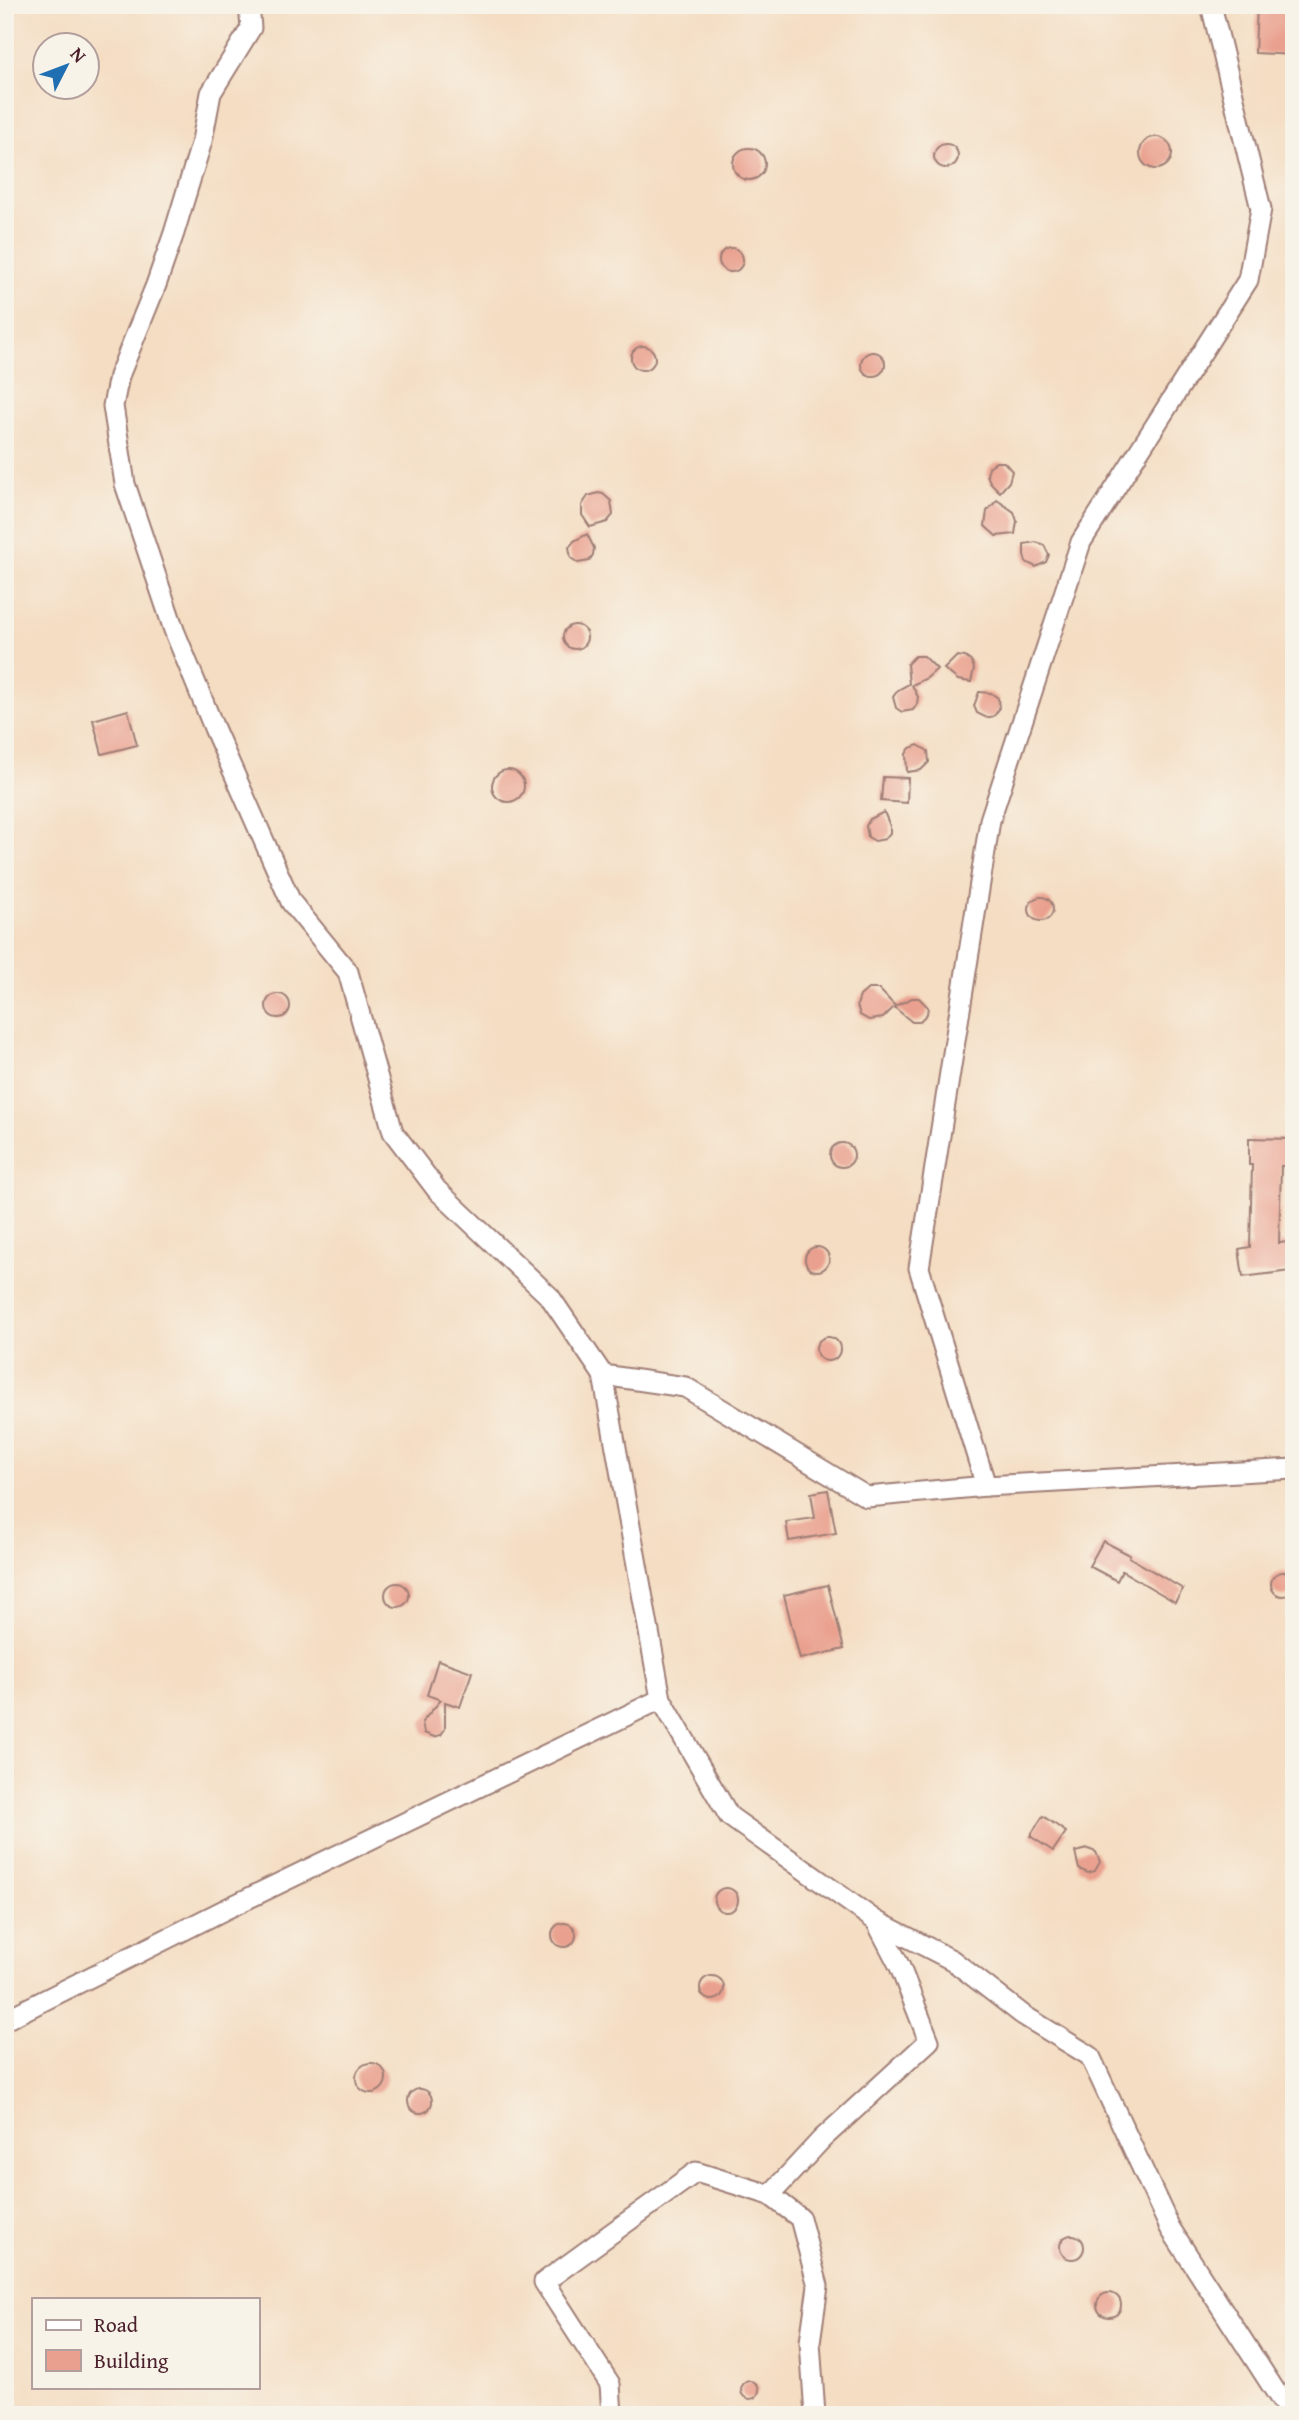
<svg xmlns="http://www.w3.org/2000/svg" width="1299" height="2420" viewBox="0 0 1299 2420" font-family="'Gentium Book Plus',serif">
<rect width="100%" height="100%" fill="#f7f3e8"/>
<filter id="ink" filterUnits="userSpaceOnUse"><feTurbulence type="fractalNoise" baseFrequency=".0143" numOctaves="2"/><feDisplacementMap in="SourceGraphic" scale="14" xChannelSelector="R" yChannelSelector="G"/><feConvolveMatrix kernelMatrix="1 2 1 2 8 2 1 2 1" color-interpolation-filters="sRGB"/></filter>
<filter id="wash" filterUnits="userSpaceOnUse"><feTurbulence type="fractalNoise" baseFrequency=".00686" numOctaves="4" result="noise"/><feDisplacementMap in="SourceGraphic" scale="28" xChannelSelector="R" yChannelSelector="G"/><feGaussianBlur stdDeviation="1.57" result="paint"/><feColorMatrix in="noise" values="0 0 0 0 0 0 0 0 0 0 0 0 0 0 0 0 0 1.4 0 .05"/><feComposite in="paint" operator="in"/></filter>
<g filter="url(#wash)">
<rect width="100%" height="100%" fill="#f4ddc2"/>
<g id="blocks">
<g fill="#eaa08e">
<polygon points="1257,5 1294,5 1294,55 1255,53"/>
<circle cx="1156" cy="153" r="16"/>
<circle cx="946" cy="156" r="12"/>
<circle cx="749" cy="164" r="16"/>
<circle cx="731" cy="260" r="12"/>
<circle cx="643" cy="358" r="12"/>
<circle cx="873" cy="364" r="12"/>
<polygon points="996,462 1004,462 1012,471 1009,482 1000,492 990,482 987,475 989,467"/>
<polygon points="598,493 603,494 611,501 613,515 607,522 590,527 582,515 582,505 588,496"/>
<polygon points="997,500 1014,512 1017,521 1015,534 996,536 985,526 987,511"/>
<polygon points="587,534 594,548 593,555 589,561 578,563 571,558 569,547 574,541"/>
<polygon points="1036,542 1044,545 1049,555 1046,562 1036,567 1026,562 1024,555 1024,544"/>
<circle cx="575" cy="637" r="12"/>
<polygon points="915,656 924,656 937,669 927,678 912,685 918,697 917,704 913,710 902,712 896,708 893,697 898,690 909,684 907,664"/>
<polygon points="957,656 965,657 972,662 974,669 971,682 958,680 944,669"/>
<polygon points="979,692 991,693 998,698 999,709 994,716 987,718 977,713 974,706"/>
<polygon points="128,710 137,745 102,754 93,720"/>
<polygon points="918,745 928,751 929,762 921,770 907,772 906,754 910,748"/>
<circle cx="508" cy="786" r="16"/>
<polygon points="883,777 908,778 907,803 881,801"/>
<polygon points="884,812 890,826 890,833 885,839 875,841 868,837 866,826 870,819"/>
<circle cx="1041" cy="909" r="12"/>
<polygon points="868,989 879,989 895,1006 912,998 919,998 928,1007 927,1014 919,1022 912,1022 894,1007 883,1018 869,1020 860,1015 857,1005 860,996"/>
<circle cx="278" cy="1006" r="12"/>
<polygon points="1249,1138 1294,1139 1294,1166 1281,1166 1279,1243 1287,1242 1291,1271 1243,1277 1239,1249 1250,1247 1252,1165 1249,1165"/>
<circle cx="842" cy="1155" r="12"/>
<circle cx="817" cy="1259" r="12"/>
<circle cx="828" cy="1349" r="12"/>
<polygon points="828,1490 836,1533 789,1541 786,1522 815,1518 811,1493"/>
<polygon points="1103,1541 1130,1555 1129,1557 1183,1589 1175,1602 1122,1571 1117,1581 1089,1566"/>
<circle cx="1283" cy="1584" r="12"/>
<circle cx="397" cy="1595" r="12"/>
<polygon points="828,1585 844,1649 800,1659 784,1595"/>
<polygon points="438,1660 472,1672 460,1707 445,1702 445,1729 441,1735 434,1737 424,1733 422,1722 441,1700 427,1695"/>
<polygon points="1043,1816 1066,1832 1053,1851 1030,1836"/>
<polygon points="1088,1849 1096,1852 1100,1862 1095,1871 1088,1873 1079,1869 1075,1852"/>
<circle cx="726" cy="1900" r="12"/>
<circle cx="564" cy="1935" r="12"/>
<circle cx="712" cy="1988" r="12"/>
<circle cx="371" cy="2078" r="15"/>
<circle cx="420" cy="2101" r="12"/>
<circle cx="1072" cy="2247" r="12"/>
<circle cx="1109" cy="2305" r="12"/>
<circle cx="750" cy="2390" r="9"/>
</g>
</g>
</g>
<g filter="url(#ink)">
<use href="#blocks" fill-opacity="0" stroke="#9f7e76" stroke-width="2"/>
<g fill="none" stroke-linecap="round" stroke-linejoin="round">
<g stroke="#9f7e76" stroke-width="23">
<g id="street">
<polyline points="249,5 251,28 211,93 202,141 174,233 156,285 119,376 113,406 125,484 174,630 214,728 291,902 348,972 393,1132 437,1190 550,1297 603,1375"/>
<polyline points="986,1486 919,1268 990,820 1081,542 1248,280 1261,209 1211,5"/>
<polyline points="876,1921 952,1960 1023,2015 1090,2056 1170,2228 1285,2406 1294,2414"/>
<polyline points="5,2020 224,1910 661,1699 603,1375 685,1387 867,1497 986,1486 1294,1469"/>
<polyline points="770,2195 800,2218 818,2286 810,2342 815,2415"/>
<polyline points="612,2415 610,2384 544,2282 696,2172 770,2195 822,2139 929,2041 900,1967 876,1921 729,1816 661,1699"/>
</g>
</g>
<use href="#street" stroke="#fff" stroke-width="19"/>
</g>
</g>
<rect width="1299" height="2420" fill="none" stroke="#f7f3e8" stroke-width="28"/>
<rect x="32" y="2298" width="228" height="91" fill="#f7f3e8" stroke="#b29e9c" stroke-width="2"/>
<rect x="46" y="2320" width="35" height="10" fill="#ffffff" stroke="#b29e9c" stroke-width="2"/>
<text x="94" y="2332" font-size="21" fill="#4a1f2b">Road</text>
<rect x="46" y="2350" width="35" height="21" fill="#eaa08e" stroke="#b29e9c" stroke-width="2"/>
<text x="94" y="2368" font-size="21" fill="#4a1f2b">Building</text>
<g transform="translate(66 66) rotate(48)"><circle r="33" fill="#f7f3e8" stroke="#b29e9c" stroke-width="2"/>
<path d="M0-5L12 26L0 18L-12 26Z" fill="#1f6fb2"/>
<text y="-10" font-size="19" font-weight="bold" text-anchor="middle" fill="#4a1f2b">N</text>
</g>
</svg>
